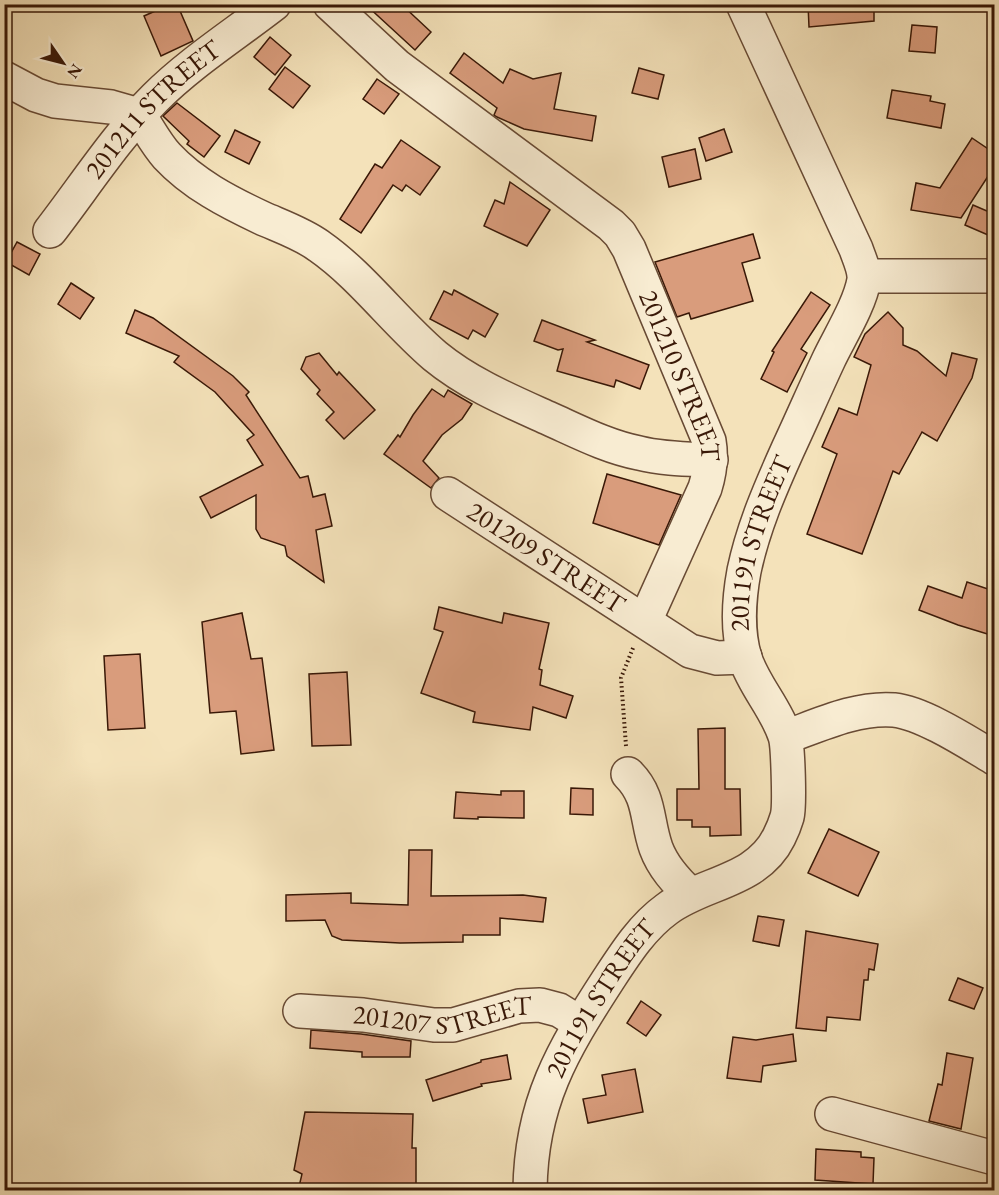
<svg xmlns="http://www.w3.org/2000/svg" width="999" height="1195" viewBox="0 0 999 1195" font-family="'EB Garamond',serif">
<rect width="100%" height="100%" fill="#f4e2ba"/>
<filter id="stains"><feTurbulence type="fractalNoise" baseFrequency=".00333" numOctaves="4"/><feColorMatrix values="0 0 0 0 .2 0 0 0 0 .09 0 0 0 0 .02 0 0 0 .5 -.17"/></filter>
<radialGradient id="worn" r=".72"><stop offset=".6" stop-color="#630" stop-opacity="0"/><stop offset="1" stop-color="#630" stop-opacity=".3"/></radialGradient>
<g fill="#d99c7c" stroke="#391807" stroke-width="1.5">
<polygon points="171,4 177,4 193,41 161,56 144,16"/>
<polygon points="365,4 401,4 431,32 415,50"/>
<polygon points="808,4 874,4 874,21 809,27"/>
<polygon points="912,25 937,27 935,53 909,51"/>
<polygon points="270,37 291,55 275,75 254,57"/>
<polygon points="464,53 503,83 510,69 533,79 561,73 554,109 596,116 592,141 524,129 497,117 494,115 497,108 450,73"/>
<polygon points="285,67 310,86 293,108 269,89"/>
<polygon points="639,68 664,75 658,99 632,93"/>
<polygon points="377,79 399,94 384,114 363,99"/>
<polygon points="892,90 931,96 930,101 945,104 941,128 887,118"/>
<polygon points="177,103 220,136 204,157 187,144 189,141 163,116"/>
<polygon points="724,129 732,152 706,161 699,138"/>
<polygon points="235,130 260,142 249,164 225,152"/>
<polygon points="972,138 994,153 994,167 961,218 911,210 916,183 940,188"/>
<polygon points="401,140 440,167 420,195 406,185 402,191 393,185 361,233 340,219 375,164 382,168"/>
<polygon points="695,149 701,179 669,187 662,157"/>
<polygon points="510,182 550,210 527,246 484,226 495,200 504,204"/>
<polygon points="973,205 994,214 994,220 988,235 965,225"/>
<polygon points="753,234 760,258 742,263 753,301 691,319 689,313 677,317 655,262"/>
<polygon points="17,242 40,254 29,275 6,262"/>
<polygon points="71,283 94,298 80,319 58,304"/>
<polygon points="454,290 498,314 485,337 473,330 468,339 430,319 444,291 452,295"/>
<polygon points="811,292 830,305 801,349 807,353 787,392 761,379 774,352 772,351"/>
<polygon points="135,310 153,318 233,376 249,392 246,395 300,478 308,476 313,497 325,494 332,526 316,530 324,582 287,556 285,546 261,538 256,529 256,495 211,518 200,497 263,465 247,440 254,435 215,392 174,362 179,356 126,333"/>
<polygon points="888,312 903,328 903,345 917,351 946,376 952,353 977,359 972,378 937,441 922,432 899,474 893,471 862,554 807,534 837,454 822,447 839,408 857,415 871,365 854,357 865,334"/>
<polygon points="542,320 595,340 587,342 649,365 640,389 616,380 614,387 557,371 563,349 558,350 534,341"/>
<polygon points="319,353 337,375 339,372 375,410 344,439 326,420 334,412 317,394 320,390 301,369 306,357"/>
<polygon points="432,389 444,397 448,390 472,404 462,419 442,435 423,461 439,478 431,488 384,454 398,435 400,437 413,415"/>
<polygon points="607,474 681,495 659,545 593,523"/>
<polygon points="967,582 994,591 994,636 958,625 919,610 928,586 962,598"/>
<polygon points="439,607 502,623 504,613 549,623 539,669 542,670 540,685 573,696 566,718 533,707 530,730 473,722 475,712 421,693 443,632 434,629"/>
<polygon points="242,613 251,659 262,658 274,750 241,754 236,711 210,713 202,622"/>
<polygon points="140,654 145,728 108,730 104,656"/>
<polygon points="347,672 351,745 312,746 309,674"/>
<polygon points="725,728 725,789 740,789 741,835 710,836 710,827 692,827 692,820 677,820 677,789 699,789 698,729"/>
<polygon points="571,788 593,789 593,815 570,814"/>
<polygon points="501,791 524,791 524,818 478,817 478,819 454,818 456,792 501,795"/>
<polygon points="829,829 879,852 858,896 808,873"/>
<polygon points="409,850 432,850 431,896 523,895 546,898 543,922 500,918 500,935 463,935 463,942 400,943 342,940 332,936 325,920 286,921 286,895 351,893 351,903 408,905"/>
<polygon points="758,916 784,920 779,946 753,941"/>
<polygon points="806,931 878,944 874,970 869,969 868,980 864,980 860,1020 827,1017 826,1031 796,1028"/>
<polygon points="958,978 983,988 974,1009 949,1000"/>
<polygon points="641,1001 661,1015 646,1036 627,1023"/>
<polygon points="311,1030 361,1034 411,1041 410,1057 362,1057 362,1052 310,1048"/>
<polygon points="793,1034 796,1061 763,1066 761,1082 727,1078 733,1037 756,1040"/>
<polygon points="947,1053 973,1058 961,1129 929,1121 938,1084 942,1085"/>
<polygon points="507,1055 511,1079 481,1084 482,1086 433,1101 426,1080 481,1062 481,1060"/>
<polygon points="635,1069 643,1112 588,1123 583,1099 606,1095 602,1075"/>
<polygon points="305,1112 413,1114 412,1148 416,1148 416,1191 298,1191 302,1174 294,1170"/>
<polygon points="816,1149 861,1152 861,1157 874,1158 873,1184 815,1180"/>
</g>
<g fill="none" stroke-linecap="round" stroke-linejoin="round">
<g stroke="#684a34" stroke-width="36">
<g id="minor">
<path id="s1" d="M 330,4 L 397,66 L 611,225 L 620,234 L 629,249 L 709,441 C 712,458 710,472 705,488 L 645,621"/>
<path d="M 4,78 L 36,95 L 55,101 L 111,107 L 139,115 C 148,128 156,144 167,156 C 193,184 228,202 262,218 C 280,226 303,234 319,246 C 362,276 394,321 435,356 C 469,384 510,401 550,419 C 579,432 608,447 639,453 C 663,459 687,459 711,460"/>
<path id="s2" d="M 50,231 C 84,187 116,137 155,98 C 190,63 234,35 274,4"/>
<polyline points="865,276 994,276"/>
<path id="s3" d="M 448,494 L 690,651 L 717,658 L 745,657"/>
<path d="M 786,737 C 819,725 857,707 894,710 C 923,713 969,743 994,758"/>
<path d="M 628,774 C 651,797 646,820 656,848 C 663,867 676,881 690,894"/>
<path id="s4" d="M 300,1011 L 363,1015 L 434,1025 L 453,1025 L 519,1006 L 540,1005 L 559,1010 L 580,1023"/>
<polyline points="832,1114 994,1158"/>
<path id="s5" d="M 530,1190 C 531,1103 562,1051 608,980 C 625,954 642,927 667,909 C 703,882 757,882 779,837 C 782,831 785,824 787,817 C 790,807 788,745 785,736 C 776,708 754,686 745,658 C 737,632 739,598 744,571 C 753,528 770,489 788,449 C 802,419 815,389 829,359 C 840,336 860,304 864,280 C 865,270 859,258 856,249 L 743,4"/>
</g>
</g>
<polyline stroke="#391807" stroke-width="4" stroke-dasharray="1.5 3" stroke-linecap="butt" points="626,746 621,678 633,648"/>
<use href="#minor" stroke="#f8ecd2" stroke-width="33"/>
</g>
<g text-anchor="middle" stroke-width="6" stroke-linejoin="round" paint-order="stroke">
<g font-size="27" fill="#391807" stroke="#f8ecd2">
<text dy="9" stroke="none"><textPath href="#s2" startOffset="160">201211 STREET</textPath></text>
<text dy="9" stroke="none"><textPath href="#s1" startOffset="525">201210 STREET</textPath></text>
<text dy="9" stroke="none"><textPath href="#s5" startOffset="765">201191 STREET</textPath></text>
<text dy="9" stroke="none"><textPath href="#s3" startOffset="117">201209 STREET</textPath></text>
<text dy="9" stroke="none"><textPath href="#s5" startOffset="208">201191 STREET</textPath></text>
<text dy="9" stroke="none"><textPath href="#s4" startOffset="144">201207 STREET</textPath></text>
</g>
</g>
<rect width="999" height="1195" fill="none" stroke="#f4e2ba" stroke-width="24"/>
<rect x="6" y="6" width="987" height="1183" fill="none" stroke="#391807" stroke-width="3"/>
<rect x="12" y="12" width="975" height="1171" fill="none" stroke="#391807" stroke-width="1.5"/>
<g transform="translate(63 63) rotate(125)" stroke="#f8ecd2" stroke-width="4.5" paint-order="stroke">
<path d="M0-4.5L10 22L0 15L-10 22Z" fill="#391807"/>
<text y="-9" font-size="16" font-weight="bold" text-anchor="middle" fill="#391807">N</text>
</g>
<rect width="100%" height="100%" filter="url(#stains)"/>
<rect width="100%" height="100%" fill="url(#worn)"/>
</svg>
